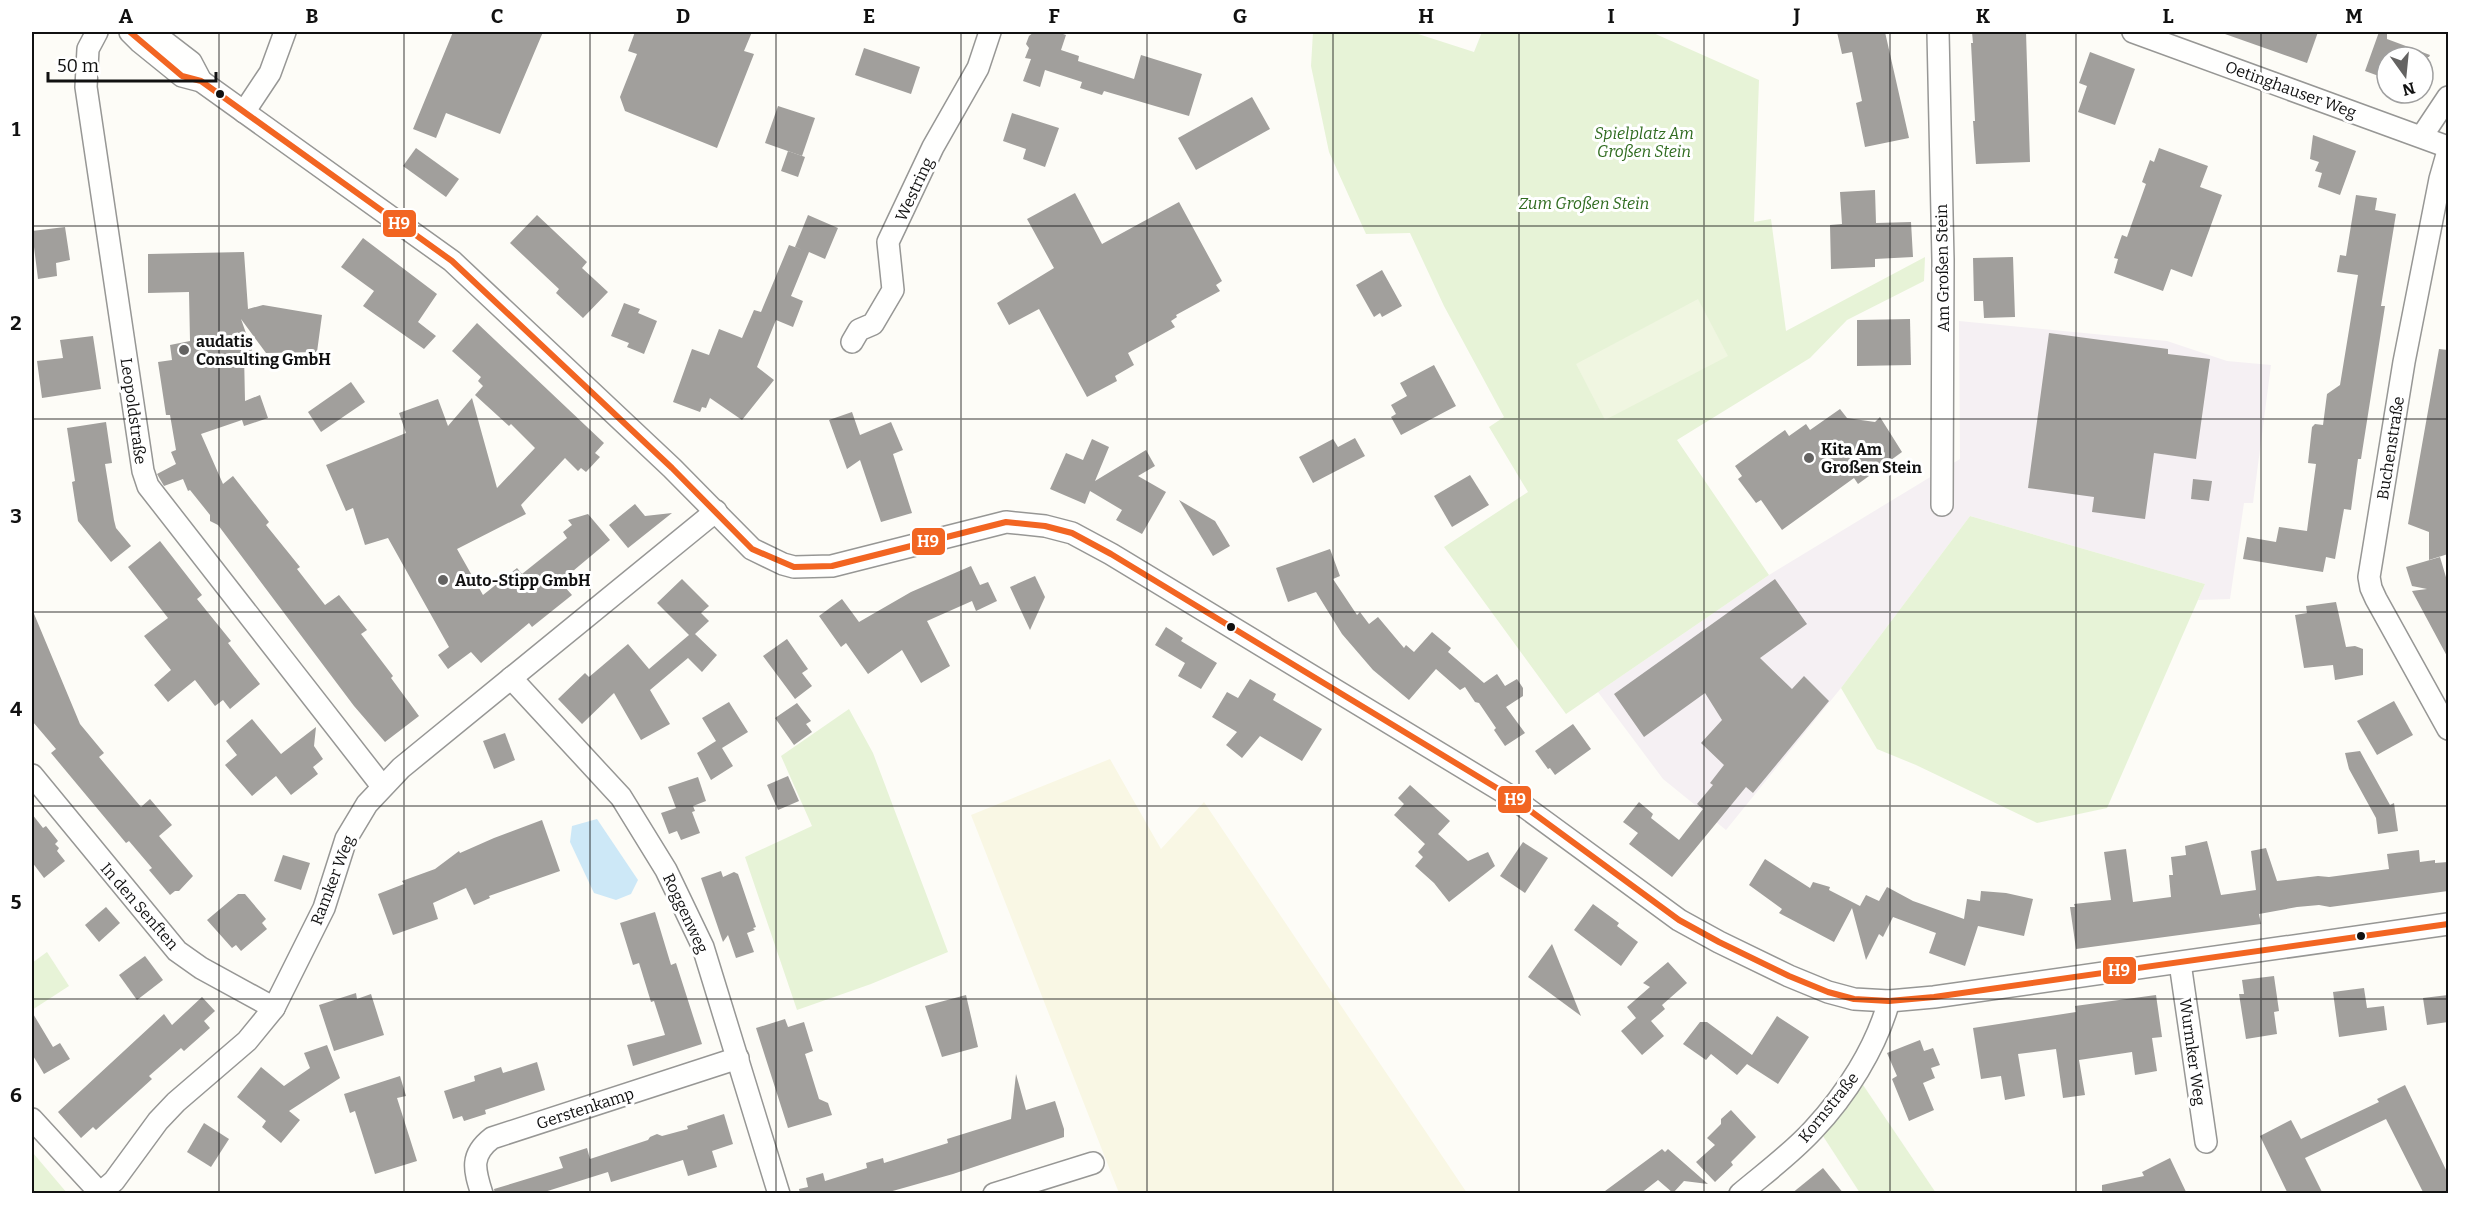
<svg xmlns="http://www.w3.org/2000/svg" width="2480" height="1225" viewBox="0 0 2480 1225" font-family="Bitter,serif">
<rect width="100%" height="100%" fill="#fdfcf7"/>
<polygon fill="#f5f0f3" points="1959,321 2167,341 2227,361 2271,365 2253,503 2244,503 2230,599 2198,600 2205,584 1970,516 1841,688 1726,830 1663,779 1598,692 1769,575 1960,459"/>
<polygon fill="#f9f7e4" points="1110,759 1161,849 1204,802 1467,1193 1119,1193 971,815"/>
<g fill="#e7f3d7">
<polygon points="1313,32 1412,32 1474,52 1482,32 1651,32 1759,80 1754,222 1771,219 1786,331 1925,257 1924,281 1847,320 1810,358 1677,440 1769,575 1566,714 1444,547 1528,492 1489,427 1504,417 1444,306 1410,233 1366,234 1329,152 1311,66"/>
<polygon points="1970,516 2205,584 2107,808 2037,823 1916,765 1877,749 1841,688"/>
<polygon points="849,709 873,753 948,952 871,984 797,1010 745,857 812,826 781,756"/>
<polygon points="47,952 69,986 32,1010 32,963"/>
<polygon points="1859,1079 1936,1193 1860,1193 1821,1133"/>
<polygon points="32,1153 33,1153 67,1193 32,1193"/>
</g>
<polygon fill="#f0f6e1" points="1698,299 1728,356 1605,420 1576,364"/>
<polygon fill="#cde8f7" points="597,819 638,880 631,894 616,900 594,893 570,842 572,826"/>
<g fill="#a19f9c">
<polygon points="453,32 543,32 500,134 446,113 436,138 413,129"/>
<polygon points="635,32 752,32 744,51 754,54 717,148 625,111 620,97 637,54 628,51"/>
<polygon points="1034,32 1057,32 1066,35 1061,50 1079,56 1078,61 1134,79 1141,55 1202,74 1189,116 1104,91 1102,95 1080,88 1082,82 1045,70 1040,87 1023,81 1031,59 1025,58 1029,48 1026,44 1029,36"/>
<polygon points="1837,32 1885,32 1909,138 1865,147 1856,103 1862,101 1852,52 1842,54"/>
<polygon points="1972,32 2026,32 2030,162 1976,164 1973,121 1975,121 1971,43 1973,43"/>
<polygon points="2226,32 2318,32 2307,63 2225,34"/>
<polygon points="2379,32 2387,32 2387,39 2430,55 2429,57 2387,57 2387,79 2365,71"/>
<polygon points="864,48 920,67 911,94 855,75"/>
<polygon points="2090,52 2135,69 2115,125 2078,112 2087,86 2079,83"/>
<polygon points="1252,97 1270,129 1196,170 1178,138"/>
<polygon points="778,106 815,118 802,156 765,143"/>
<polygon points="1012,113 1059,128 1045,167 1023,159 1026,149 1003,141"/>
<polygon points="2313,135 2356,151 2340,195 2318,187 2322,173 2315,171 2319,162 2310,159"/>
<polygon points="416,148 459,179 446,197 403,166"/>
<polygon points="2159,148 2208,166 2200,187 2222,195 2192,277 2171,269 2163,291 2114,273 2118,259 2114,258 2122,235 2127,237 2141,198 2146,184 2142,182 2150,160 2154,162"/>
<polygon points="788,151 805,157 798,177 781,171"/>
<polygon points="1875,190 1876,223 1911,222 1913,257 1875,259 1875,267 1831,269 1830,225 1842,224 1840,192"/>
<polygon points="1075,193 1102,244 1179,202 1222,281 1216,285 1220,291 1176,315 1177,317 1171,321 1175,327 1128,353 1134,365 1115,376 1117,381 1087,397 1039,309 1009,325 997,303 1054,268 1027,219"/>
<polygon points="2356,195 2377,198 2375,210 2396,214 2381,306 2385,306 2361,459 2358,459 2351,510 2344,509 2335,559 2326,557 2323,572 2243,559 2247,537 2276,542 2279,527 2307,531 2316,464 2308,463 2312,427 2315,424 2323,425 2327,394 2340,385 2358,275 2337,272 2340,255 2346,256"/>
<polygon points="537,215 587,262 582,268 608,292 583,318 556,293 559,289 510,243"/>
<polygon points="808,215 838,228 825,259 809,252 791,296 803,301 793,327 776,320 757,367 774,380 742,420 710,398 706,408 702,407 700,412 673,402 692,349 709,355 719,329 742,338 754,310 761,312 789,245 803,250 795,247"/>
<polygon points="65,227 70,260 56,263 57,276 38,279 32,231"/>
<polygon points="363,238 437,294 418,322 436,336 424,349 363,306 374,291 341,267"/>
<polygon points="244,252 248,309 263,305 322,315 317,352 266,353 241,319 253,353 244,353 245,401 260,395 268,418 244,426 242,420 201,434 223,484 233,476 269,522 266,525 300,567 297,569 325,605 339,595 367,630 361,634 393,676 391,678 419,716 385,742 354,706 218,525 210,521 210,515 190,490 188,491 183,479 164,486 157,474 176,464 171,452 176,450 170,415 166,415 158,362 172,360 170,345 190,341 189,292 148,293 148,254"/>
<polygon points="2013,257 2015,317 1984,318 1983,301 1974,301 1973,258"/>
<polygon points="1382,270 1402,306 1382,317 1380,313 1374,317 1356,285"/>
<polygon points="624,303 640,309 638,313 657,321 644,354 627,347 629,343 611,336"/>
<polygon points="1910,319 1911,365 1857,366 1857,320"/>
<polygon points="477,323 604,443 595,453 600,457 586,472 581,468 578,471 565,458 521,505 526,514 457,549 483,595 517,568 522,574 567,538 563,532 572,525 568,520 588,514 610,540 567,576 571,581 564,586 572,595 532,627 529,623 481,663 471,652 448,669 438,655 449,647 388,538 365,545 353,508 346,511 326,465 406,433 399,413 438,399 448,426 472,398 497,488 535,448 511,424 509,426 475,395 483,386 478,381 481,377 452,351"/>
<polygon points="2049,333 2168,349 2168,354 2210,359 2196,459 2154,453 2145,519 2092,512 2094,497 2028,488"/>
<polygon points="93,336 101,389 42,398 37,361 63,358 60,340"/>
<polygon points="2439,349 2448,350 2448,554 2429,560 2429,532 2408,524"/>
<polygon points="1434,365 1456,406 1401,435 1391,417 1396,414 1391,405 1407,396 1400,383"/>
<polygon points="351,382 365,402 321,432 308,412"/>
<polygon points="1840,409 1847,418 1875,422 1880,417 1902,452 1858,484 1854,478 1782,530 1761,500 1756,503 1738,479 1742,476 1735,466 1785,430 1789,436 1806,424 1810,430"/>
<polygon points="852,412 860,435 891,422 903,450 893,454 912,513 881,522 860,460 847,469 829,420"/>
<polygon points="106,422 112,463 105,464 114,520 116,528 131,546 111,562 78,521 72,482 75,481 67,428"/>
<polygon points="1355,438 1365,456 1313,483 1299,457 1333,439 1338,447"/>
<polygon points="1092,439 1109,447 1095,481 1146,450 1155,466 1138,476 1166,492 1142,534 1116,520 1122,510 1090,491 1085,504 1050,489 1066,453 1083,460"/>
<polygon points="1470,475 1489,505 1452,527 1434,496"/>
<polygon points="2193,479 2212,481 2209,501 2191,499"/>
<polygon points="1179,500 1215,521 1230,546 1213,556"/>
<polygon points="635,504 645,516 672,513 628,548 609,525"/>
<polygon points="160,541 202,595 197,599 231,641 228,643 260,684 230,709 223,700 215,706 195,680 168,702 154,685 171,670 144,636 168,618 128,567"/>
<polygon points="1330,549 1340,576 1333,579 1357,615 1360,612 1369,624 1378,617 1404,648 1406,645 1414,652 1432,632 1451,648 1448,652 1484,683 1497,674 1505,686 1517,679 1523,688 1523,696 1506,707 1525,733 1505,746 1494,730 1496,728 1479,703 1475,702 1465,687 1460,690 1436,669 1409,700 1373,670 1342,634 1316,592 1288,602 1276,568"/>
<polygon points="2440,557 2448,584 2448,658 2412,591 2427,589 2412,586 2406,567"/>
<polygon points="971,566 980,585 988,582 997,601 976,611 972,601 927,621 950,666 921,683 902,650 868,674 846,643 841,647 819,616 842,599 859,622 911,592"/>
<polygon points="1035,576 1045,597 1030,630 1010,587"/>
<polygon points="682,579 709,606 701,613 709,621 695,634 717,655 702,672 688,658 650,690 670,724 641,740 614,693 582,724 558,699 585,673 589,677 628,644 649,669 689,635 657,603"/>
<polygon points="1775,579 1807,624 1760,658 1792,689 1804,676 1829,701 1753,793 1746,787 1672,877 1629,844 1638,833 1623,822 1639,802 1653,814 1651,818 1679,840 1703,809 1697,804 1713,785 1710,783 1724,765 1701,743 1722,720 1705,693 1644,737 1614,694"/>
<polygon points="2336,602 2346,647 2355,646 2363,649 2363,675 2335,680 2333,665 2304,668 2295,615 2307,613 2306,606"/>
<polygon points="32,609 80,724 104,753 99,757 141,807 150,799 172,825 159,836 193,876 179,891 175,891 170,895 149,870 152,868 129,841 126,843 51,753 56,749 33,722"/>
<polygon points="1166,627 1183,638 1181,641 1217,663 1201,689 1178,676 1185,663 1155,645"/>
<polygon points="787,639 808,669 802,673 812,686 795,699 763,656"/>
<polygon points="1250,679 1276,694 1273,700 1322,729 1302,761 1260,736 1242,758 1226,745 1237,732 1212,717 1227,692 1238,698"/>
<polygon points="2394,701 2413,735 2377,755 2357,721"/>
<polygon points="729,702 748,732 722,748 733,766 711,780 697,753 716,741 702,718"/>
<polygon points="797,703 811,721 806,724 812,732 794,745 775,718"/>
<polygon points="252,719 281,754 316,727 314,746 323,759 313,767 318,774 291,795 276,776 252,796 225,765 237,755 226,741"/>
<polygon points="1573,724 1591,749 1555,775 1550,768 1548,769 1535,751"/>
<polygon points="505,733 515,760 494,769 483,741"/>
<polygon points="2360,751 2390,805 2394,803 2398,831 2378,834 2376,818 2349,769 2345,753"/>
<polygon points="788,776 799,801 778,810 767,785"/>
<polygon points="698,777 706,801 693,806 695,811 692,812 700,833 681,840 677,831 669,834 661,813 676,808 668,787"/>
<polygon points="1410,785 1450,821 1438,834 1468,861 1488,852 1495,866 1449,902 1434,883 1415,866 1423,857 1418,852 1425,844 1394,815 1404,804 1398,798"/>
<polygon points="32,814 43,828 46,826 58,841 55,844 59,848 57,851 65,861 44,878 32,862"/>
<polygon points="542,820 560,871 489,896 490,898 474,905 466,888 433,903 438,919 393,935 378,894 404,884 402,881 435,869 459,851 460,853 494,838"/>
<polygon points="2207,841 2221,895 2256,890 2251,851 2266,848 2277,881 2318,876 2329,877 2389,869 2387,854 2419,850 2420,862 2435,860 2435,863 2448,862 2448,891 2330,907 2319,905 2297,907 2259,914 2261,924 2076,949 2070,907 2075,907 2074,904 2111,900 2104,852 2126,849 2133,902 2171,897 2169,875 2173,875 2171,857 2186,855 2185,846"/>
<polygon points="1523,842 1548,858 1525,893 1500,876"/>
<polygon points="283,855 310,863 301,890 274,881"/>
<polygon points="1765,859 1810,888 1813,882 1830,887 1829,890 1860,906 1866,895 1879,901 1887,887 1913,901 1964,919 1967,899 1980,901 1981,891 2006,893 2033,899 2024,936 1978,926 1965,966 1929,953 1936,933 1893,917 1883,937 1879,934 1866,960 1852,908 1834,942 1779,913 1782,909 1749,885"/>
<polygon points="721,871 723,877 734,872 738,874 756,927 753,928 755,930 747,933 754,952 736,958 728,935 723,942 701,878"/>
<polygon points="238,894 245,894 266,919 262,923 267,929 241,951 236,945 232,948 207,920"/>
<polygon points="1593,904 1619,923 1617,926 1638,942 1621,966 1574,930"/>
<polygon points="106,907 120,923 99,942 85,925"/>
<polygon points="655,912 671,965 676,963 702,1044 633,1066 627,1045 665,1035 654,1001 651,1002 639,963 633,965 620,923"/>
<polygon points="1552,944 1581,1016 1528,977"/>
<polygon points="145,956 163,980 137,1000 119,975"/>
<polygon points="1668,962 1687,983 1662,1005 1665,1009 1651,1021 1664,1036 1642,1055 1621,1031 1636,1018 1627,1007 1650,987 1643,983"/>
<polygon points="2274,976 2279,1011 2274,1012 2277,1034 2246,1039 2239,994 2244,994 2242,980"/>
<polygon points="2364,988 2367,1008 2384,1006 2387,1030 2339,1037 2333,992"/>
<polygon points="356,993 357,999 371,994 384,1035 334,1051 319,1005"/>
<polygon points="966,995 978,1047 942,1057 925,1006"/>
<polygon points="2156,995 2162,1037 2152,1038 2157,1071 2135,1075 2132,1052 2079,1060 2085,1095 2063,1098 2056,1049 2018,1054 2025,1096 2005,1100 2001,1076 1981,1079 1973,1028 2076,1012 2075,1006"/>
<polygon points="2448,995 2448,1022 2427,1025 2423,998"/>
<polygon points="202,997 215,1011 204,1021 210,1028 184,1051 181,1048 149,1076 152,1079 119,1109 96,1130 93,1127 81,1138 58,1112 164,1014 172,1025"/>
<polygon points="32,1012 53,1047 60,1043 70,1059 44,1074 32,1054"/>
<polygon points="1777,1016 1809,1037 1778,1084 1747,1064 1737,1075 1711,1054 1706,1060 1683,1044 1700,1022 1707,1022 1752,1055"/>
<polygon points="785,1019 788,1027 804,1022 813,1051 805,1054 819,1099 828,1103 832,1115 788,1128 756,1028"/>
<polygon points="1920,1040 1924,1051 1933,1048 1940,1065 1931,1068 1935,1078 1923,1083 1934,1110 1909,1121 1892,1079 1897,1076 1887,1053"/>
<polygon points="327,1045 340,1078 289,1111 300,1120 281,1143 262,1127 266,1121 237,1097 261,1067 284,1086 310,1068 304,1053"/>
<polygon points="537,1062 545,1090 485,1110 486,1114 464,1121 462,1116 453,1119 444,1091 475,1081 474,1076 501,1067 503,1073"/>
<polygon points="1016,1074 1026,1110 1055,1101 1064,1129 1064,1137 953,1174 882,1194 800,1194 799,1189 808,1187 806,1178 823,1173 825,1181 867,1168 866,1163 883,1158 884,1163 948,1143 947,1139 1011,1119"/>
<polygon points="400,1076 406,1096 397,1098 417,1161 375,1174 355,1111 350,1113 344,1094"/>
<polygon points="2405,1085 2448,1174 2448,1194 2424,1194 2386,1119 2305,1158 2323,1194 2288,1194 2260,1136 2291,1120 2301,1139 2379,1102 2377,1099"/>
<polygon points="1731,1110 1756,1137 1731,1162 1733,1165 1715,1182 1696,1162 1715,1145 1707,1138 1721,1124 1721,1119"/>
<polygon points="724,1114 733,1144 712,1151 717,1167 688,1176 683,1160 611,1182 608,1172 538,1194 495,1194 494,1189 563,1168 559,1157 587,1148 590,1159 648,1140 650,1137 657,1134 662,1136 688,1129 687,1126"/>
<polygon points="204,1123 229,1139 211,1167 187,1152"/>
<polygon points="1662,1149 1665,1152 1668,1149 1708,1184 1684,1181 1673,1193 1658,1180 1640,1194 1601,1194"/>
<polygon points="2170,1158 2187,1194 2102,1194 2102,1185 2144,1176 2142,1172"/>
<polygon points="1823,1168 1844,1194 1791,1194"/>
</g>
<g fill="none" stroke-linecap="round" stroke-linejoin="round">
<g stroke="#979795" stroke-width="24">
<g id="street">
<polyline points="97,32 88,49 86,87 143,471 148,486 382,786"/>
<polyline points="130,32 140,42 182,76 201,81 452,261 672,468 752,549 783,564 794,567 832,566 1006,522 1045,526 1072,533 1111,554 1510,796 1679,920 1719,942 1789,976 1828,992 1854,999 1889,1001 1934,997 2448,924"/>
<polyline points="152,32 191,62 201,81"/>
<polyline points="1938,32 1943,260 1942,505"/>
<polyline points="2133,32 2448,147"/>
<polyline points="244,112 270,73 285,32"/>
<polyline points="2422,136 2448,97"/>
<polyline points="2448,151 2440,179 2404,362 2369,577 2371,588 2376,599 2448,729"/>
<polyline points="852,342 859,330 873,324 893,290 888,242 933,147 978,68 990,32"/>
<polyline points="511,678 621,797 666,870 703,947 779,1194"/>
<polyline points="32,775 177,951 201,968 274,1008"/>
<polyline points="2180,963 2206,1142"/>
<polyline points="32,1119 101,1194"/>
<polyline points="100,1193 114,1181 158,1121 176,1102 247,1041 274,1008 324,908 346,839 367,804 401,768 716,511"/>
<path d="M 482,1194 C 474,1169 470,1155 492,1138 L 738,1058"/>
<polyline points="994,1194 1093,1163"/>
<path d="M 1740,1194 C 1765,1173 1791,1154 1813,1130 C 1846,1095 1876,1048 1889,1001"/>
</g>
</g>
<use href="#street" stroke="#fffffe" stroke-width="21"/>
<g stroke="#fff" stroke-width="10">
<polyline id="bus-1" points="130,32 182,76 201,81 452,261 672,468 752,549 794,567 832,566 1006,522 1045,526 1072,533 1111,554 1510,796 1679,920 1719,942 1789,976 1828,992 1854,999 1889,1001 1934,997 2448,924"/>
</g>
<use href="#bus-1" stroke="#f26522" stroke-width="6"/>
</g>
<path fill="none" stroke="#111" stroke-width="1.5" stroke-opacity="0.55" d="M 219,32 L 219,1194M 404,32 L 404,1194M 590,32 L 590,1194M 776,32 L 776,1194M 961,32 L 961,1194M 1147,32 L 1147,1194M 1333,32 L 1333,1194M 1519,32 L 1519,1194M 1704,32 L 1704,1194M 1890,32 L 1890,1194M 2076,32 L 2076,1194M 2261,32 L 2261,1194M 32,226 L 2448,226M 32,419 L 2448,419M 32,612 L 2448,612M 32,806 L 2448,806M 32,999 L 2448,999"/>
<g fill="#111" stroke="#fff" stroke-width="2">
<circle cx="220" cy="94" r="5"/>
<circle cx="1231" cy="627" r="5"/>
<circle cx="2361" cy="936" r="5"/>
</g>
<g fill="#646362" stroke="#fff" stroke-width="2">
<circle cx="184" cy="350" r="6"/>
<circle cx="1809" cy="458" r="6"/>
<circle cx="443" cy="580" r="6"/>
</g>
<g text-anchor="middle" stroke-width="6" stroke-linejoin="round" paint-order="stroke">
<g font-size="16" fill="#111" stroke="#fff">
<text transform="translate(2291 89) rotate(20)" y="6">Oetinghauser Weg</text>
<text transform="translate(914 189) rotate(-65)" y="6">Westring</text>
<text transform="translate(1942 268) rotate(-91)" y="6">Am Großen Stein</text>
<text transform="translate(134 411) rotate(82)" y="6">Leopoldstraße</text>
<text transform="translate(2390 448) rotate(-81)" y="6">Buchenstraße</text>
<text transform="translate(332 880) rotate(-69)" y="6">Ramker Weg</text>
<text transform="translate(140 906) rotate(49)" y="6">In den Senften</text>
<text transform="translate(686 913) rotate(65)" y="6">Roggenweg</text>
<text transform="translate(2193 1052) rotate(82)" y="6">Wurmker Weg</text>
<text transform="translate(1828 1107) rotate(-51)" y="6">Kornstraße</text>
<text transform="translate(585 1108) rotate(-18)" y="6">Gerstenkamp</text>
</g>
<g font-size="16" font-style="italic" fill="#2f6b1f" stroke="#fff">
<text x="1644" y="139">Spielplatz Am<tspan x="1644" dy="18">Großen Stein</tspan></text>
<text x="1584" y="209">Zum Großen Stein</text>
</g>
<g font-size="16" font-weight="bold" fill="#111" stroke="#fff" text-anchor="start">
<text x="196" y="347">audatis<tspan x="196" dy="18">Consulting GmbH</tspan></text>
<text x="1821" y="455">Kita Am<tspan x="1821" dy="18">Großen Stein</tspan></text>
<text x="455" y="586">Auto-Stipp GmbH</text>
</g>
</g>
<g stroke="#fff" stroke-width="2">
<rect x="382" y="209" width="35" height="29" rx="6" fill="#f26522"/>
<rect x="911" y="527" width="35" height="29" rx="6" fill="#f26522"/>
<rect x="1497" y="785" width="35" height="29" rx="6" fill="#f26522"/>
<rect x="2102" y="956" width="35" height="29" rx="6" fill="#f26522"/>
</g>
<g font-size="16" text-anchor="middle" font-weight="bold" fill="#fff">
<text x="399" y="229">H9</text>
<text x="928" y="547">H9</text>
<text x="1515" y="805">H9</text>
<text x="2119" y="976">H9</text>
</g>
<rect width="2480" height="1225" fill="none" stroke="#ffffff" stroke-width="66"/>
<g transform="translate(2405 75) rotate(165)"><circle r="28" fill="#ffffff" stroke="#a0a0a0" stroke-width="1.5"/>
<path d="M0-4.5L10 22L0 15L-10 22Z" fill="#646362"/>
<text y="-9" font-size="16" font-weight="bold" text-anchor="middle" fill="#111111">N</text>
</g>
<path d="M48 72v9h168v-9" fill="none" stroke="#111111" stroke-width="3"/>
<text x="57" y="72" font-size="18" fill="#111111" stroke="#ffffff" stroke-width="4.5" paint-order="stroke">50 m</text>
<rect x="33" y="33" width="2414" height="1159" fill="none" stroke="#111" stroke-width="2"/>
<g font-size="20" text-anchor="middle" font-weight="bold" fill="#111">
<text x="126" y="23">A</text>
<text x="312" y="23">B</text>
<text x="497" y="23">C</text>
<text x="683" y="23">D</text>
<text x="869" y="23">E</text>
<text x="1054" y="23">F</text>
<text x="1240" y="23">G</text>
<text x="1426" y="23">H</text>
<text x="1611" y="23">I</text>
<text x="1797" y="23">J</text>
<text x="1983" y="23">K</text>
<text x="2168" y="23">L</text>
<text x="2354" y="23">M</text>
<text x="16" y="136">1</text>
<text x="16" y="330">2</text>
<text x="16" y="523">3</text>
<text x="16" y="716">4</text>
<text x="16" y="909">5</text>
<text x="16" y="1102">6</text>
</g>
</svg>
